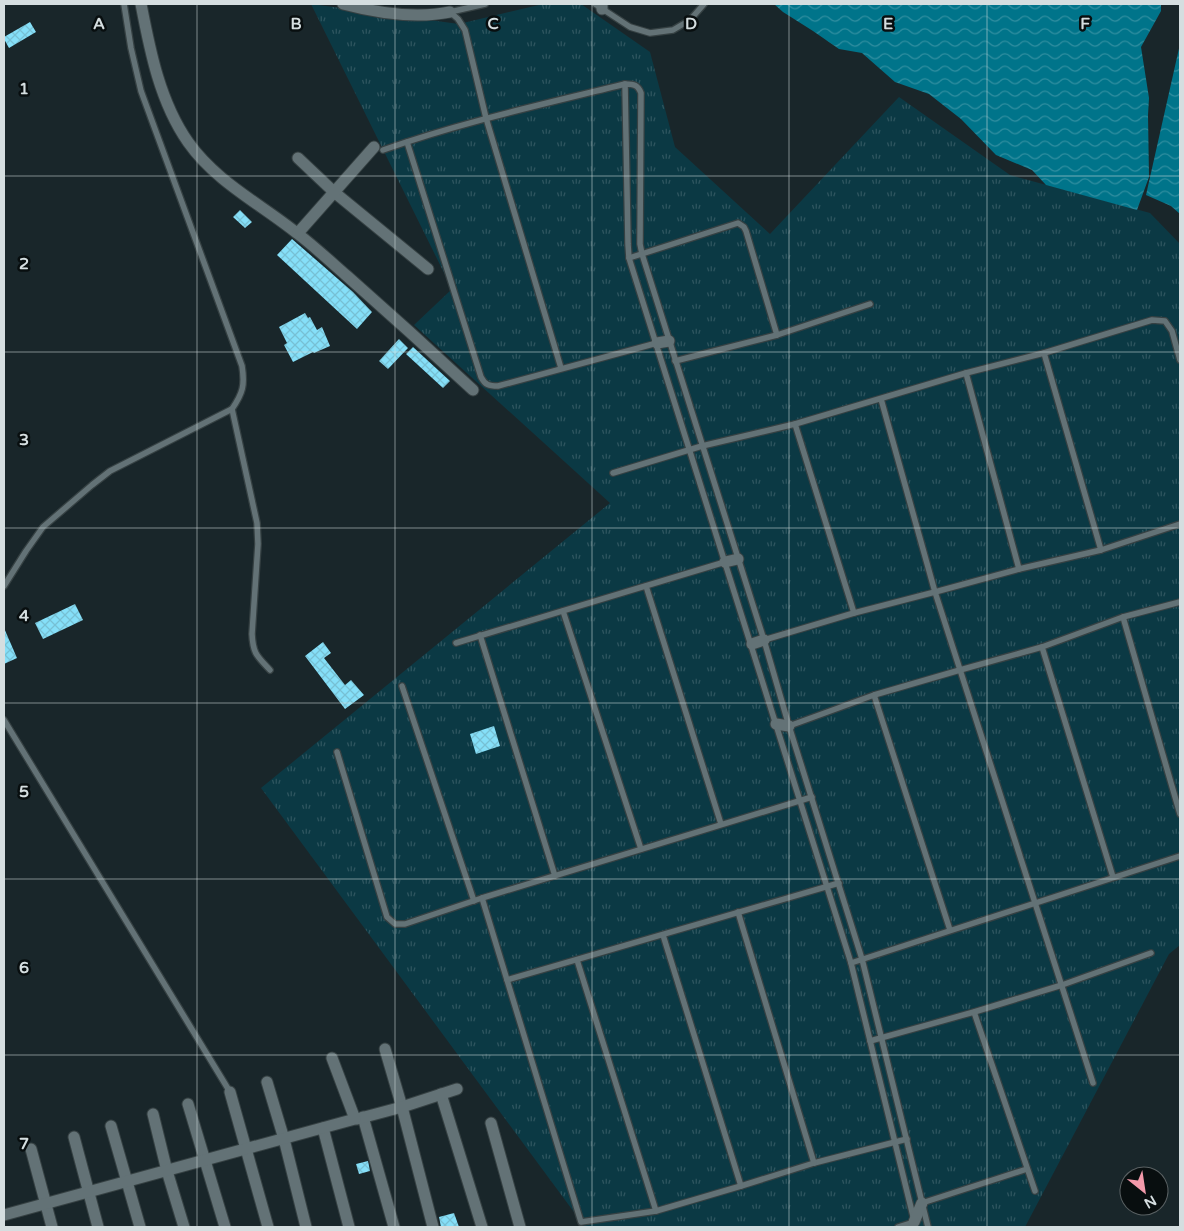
<svg xmlns="http://www.w3.org/2000/svg" width="1184" height="1231" viewBox="0 0 1184 1231" font-family="'Varela Round',sans-serif">
<defs>
<pattern id="grass-tufts" width="24" height="20" patternUnits="userSpaceOnUse" patternTransform="scale(1.25)"><rect width="24" height="20" fill="#0b3944"/><path d="M3 7l-1-3M5 7V3M7 7l1-3M15 17l-1-3M17 17v-4M19 17l1-3" fill="none" stroke="#2e555f"/></pattern>
<pattern id="water-waves" width="16" height="10" patternUnits="userSpaceOnUse" patternTransform="scale(1.25)"><rect width="16" height="10" fill="#00748a"/><path d="M0 5q4-4 8 0t8 0" fill="none" stroke="#308ea0"/></pattern>
<pattern id="building-cross-hatch" width="8" height="8" patternUnits="userSpaceOnUse" patternTransform="scale(1.25)"><rect width="8" height="8" fill="#85dff8"/><path d="M0 0l8 8M0 8l8-8" fill="none" stroke="#77c0d4"/></pattern>
</defs>
<rect width="100%" height="100%" fill="#19262a"/>
<polygon fill="url(#grass-tufts)" points="311,4 459,24 543,4 581,4 650,52 675,147 770,234 899,97 1010,175 1150,213 1180,244 1180,945 1169,954 1025,1227 585,1227 261,788 610,503 414,325 452,289"/>
<g fill="url(#water-waves)">
<polygon points="774,4 1161,4 1161,11 1141,47 1149,98 1148,115 1149,177 1137,210 1046,185 1032,170 996,155 961,119 929,94 895,82 862,53 839,49 813,31 783,12"/>
<polygon points="1180,44 1180,214 1171,206 1146,195"/>
</g>
<g fill="url(#building-cross-hatch)">
<polygon points="30,22 36,32 9,48 4,39 4,37"/>
<polygon points="240,210 252,222 245,228 233,217"/>
<polygon points="292,239 353,292 372,312 357,329 277,255"/>
<polygon points="305,313 308,318 310,317 317,330 322,327 330,346 314,353 313,352 293,362 284,345 287,343 279,327"/>
<polygon points="399,339 408,348 388,369 379,361"/>
<polygon points="413,347 450,381 443,388 406,354"/>
<polygon points="75,604 83,620 43,639 35,623"/>
<polygon points="4,628 17,658 4,664"/>
<polygon points="323,642 331,653 324,658 345,685 351,680 364,695 345,709 305,656"/>
<polygon points="494,726 500,746 476,754 470,734"/>
<polygon points="368,1161 370,1171 359,1174 356,1164"/>
<polygon points="454,1213 459,1227 441,1227 439,1217"/>
</g>
<g fill="none" stroke-linecap="round" stroke-linejoin="round">
<g stroke="#364143" stroke-width="8">
<g id="service">
<polyline points="595,4 630,27 650,33 673,30 690,20 704,4"/>
<polyline points="450,12 458,19 465,30 486,118 561,368"/>
<polyline points="450,12 485,4"/>
<polyline points="625,84 628,244 629,258 851,963 914,1220"/>
<path d="M 407,142 L 481,377 C 485,385 489,386 498,386 L 657,343"/>
<path d="M 383,150 C 462,122 544,104 625,84 C 634,84 638,85 641,93 L 640,244 L 642,254 L 764,640 L 789,726 L 862,959 L 928,1227"/>
<polyline points="629,258 738,223 744,227 746,231 777,335"/>
<polyline points="1044,353 1101,550"/>
<polyline points="675,361 777,335 870,304"/>
<polyline points="966,373 1019,569"/>
<polyline points="881,399 935,592 1093,1083"/>
<path d="M 232,409 L 257,523 L 258,544 L 252,634 C 253,654 257,656 270,670"/>
<polyline points="795,424 854,613"/>
<polyline points="613,473 702,446 795,424 966,373 1044,353 1152,320 1165,321 1172,331 1180,360"/>
<path d="M 4,586 L 26,551 L 43,527 L 92,485 L 110,471 L 232,409 C 243,393 245,385 242,366 L 141,91 L 131,48 L 124,4"/>
<polyline points="646,586 721,824"/>
<polyline points="563,611 641,849"/>
<polyline points="1123,617 1180,814"/>
<polyline points="480,635 555,876"/>
<polyline points="764,640 854,613 935,592 1019,569 1101,550 1180,524"/>
<polyline points="456,643 725,562"/>
<polyline points="1042,647 1113,877"/>
<polyline points="402,686 474,901"/>
<polyline points="874,695 950,930"/>
<polyline points="4,720 230,1092"/>
<polyline points="789,726 874,695 960,670 1042,647 1123,617 1180,602"/>
<polyline points="337,752 387,917 395,924 405,924 482,898 812,797"/>
<polyline points="482,898 581,1222 656,1211 741,1186 814,1163 907,1139"/>
<polyline points="738,912 814,1163"/>
<polyline points="663,935 741,1186"/>
<polyline points="577,960 656,1211"/>
<polyline points="851,963 1180,856"/>
<polyline points="507,980 839,883"/>
<polyline points="974,1012 1035,1191"/>
<polyline points="870,1041 974,1012 1062,985 1151,953"/>
<polyline points="922,1203 1027,1169"/>
<polyline points="898,1227 914,1222"/>
</g>
</g>
<g stroke="#364143" stroke-width="13">
<g id="minor">
<path d="M 141,4 C 150,51 160,102 188,142 C 216,182 261,204 298,234 C 315,247 331,262 347,276 C 389,313 431,351 473,390"/>
<path d="M 343,4 C 377,13 415,19 450,12"/>
<polyline points="602,4 602,9"/>
<polyline points="298,158 334,192 428,269"/>
<polyline points="298,233 374,147"/>
<polyline points="657,343 669,341"/>
<polyline points="725,562 738,559"/>
<polyline points="752,644 764,640"/>
<polyline points="776,724 789,726"/>
<polyline points="267,1082 284,1139 306,1227"/>
<polyline points="230,1092 268,1227"/>
<polyline points="441,1094 482,1227"/>
<polyline points="188,1104 225,1227"/>
<polyline points="153,1114 167,1171 184,1227"/>
<polyline points="363,1117 394,1227"/>
<polyline points="357,1119 402,1107 385,1049"/>
<polyline points="491,1123 520,1227"/>
<polyline points="111,1126 140,1227"/>
<polyline points="323,1128 349,1227"/>
<polyline points="74,1137 98,1227"/>
<polyline points="31,1149 52,1227"/>
<polyline points="4,1215 355,1119 332,1058"/>
<polyline points="914,1222 922,1203"/>
<polyline points="433,1227 402,1107 457,1089"/>
</g>
</g>
<use href="#service" stroke="#637276" stroke-width="5.5"/>
<use href="#minor" stroke="#637276" stroke-width="11"/>
</g>
<path fill="none" stroke="#d5dee0" stroke-width="1" stroke-opacity="0.55" d="M 197,4 L 197,1227M 395,4 L 395,1227M 592,4 L 592,1227M 789,4 L 789,1227M 987,4 L 987,1227M 4,176 L 1180,176M 4,352 L 1180,352M 4,528 L 1180,528M 4,703 L 1180,703M 4,879 L 1180,879M 4,1055 L 1180,1055"/>
<g font-size="16" text-anchor="middle" font-weight="bold" fill="#d5dee0" stroke="#080e0f" stroke-width="5" stroke-linejoin="round" paint-order="stroke">
<text x="99" y="29">A</text>
<text x="296" y="29">B</text>
<text x="493" y="29">C</text>
<text x="691" y="29">D</text>
<text x="888" y="29">E</text>
<text x="1085" y="29">F</text>
<text x="24" y="94">1</text>
<text x="24" y="269">2</text>
<text x="24" y="445">3</text>
<text x="24" y="621">4</text>
<text x="24" y="797">5</text>
<text x="24" y="973">6</text>
<text x="24" y="1149">7</text>
</g>
<rect width="1184" height="1231" fill="none" stroke="#d5dee0" stroke-width="10"/>
<g transform="translate(1144 1191) rotate(150)"><circle r="24" fill="#080e0f" stroke="#5a6163"/>
<path d="M0-4L9 19L0 12L-9 19Z" fill="#f39aab"/>
<text y="-8" font-size="14" font-weight="bold" text-anchor="middle" fill="#d5dee0">N</text>
</g>
</svg>
